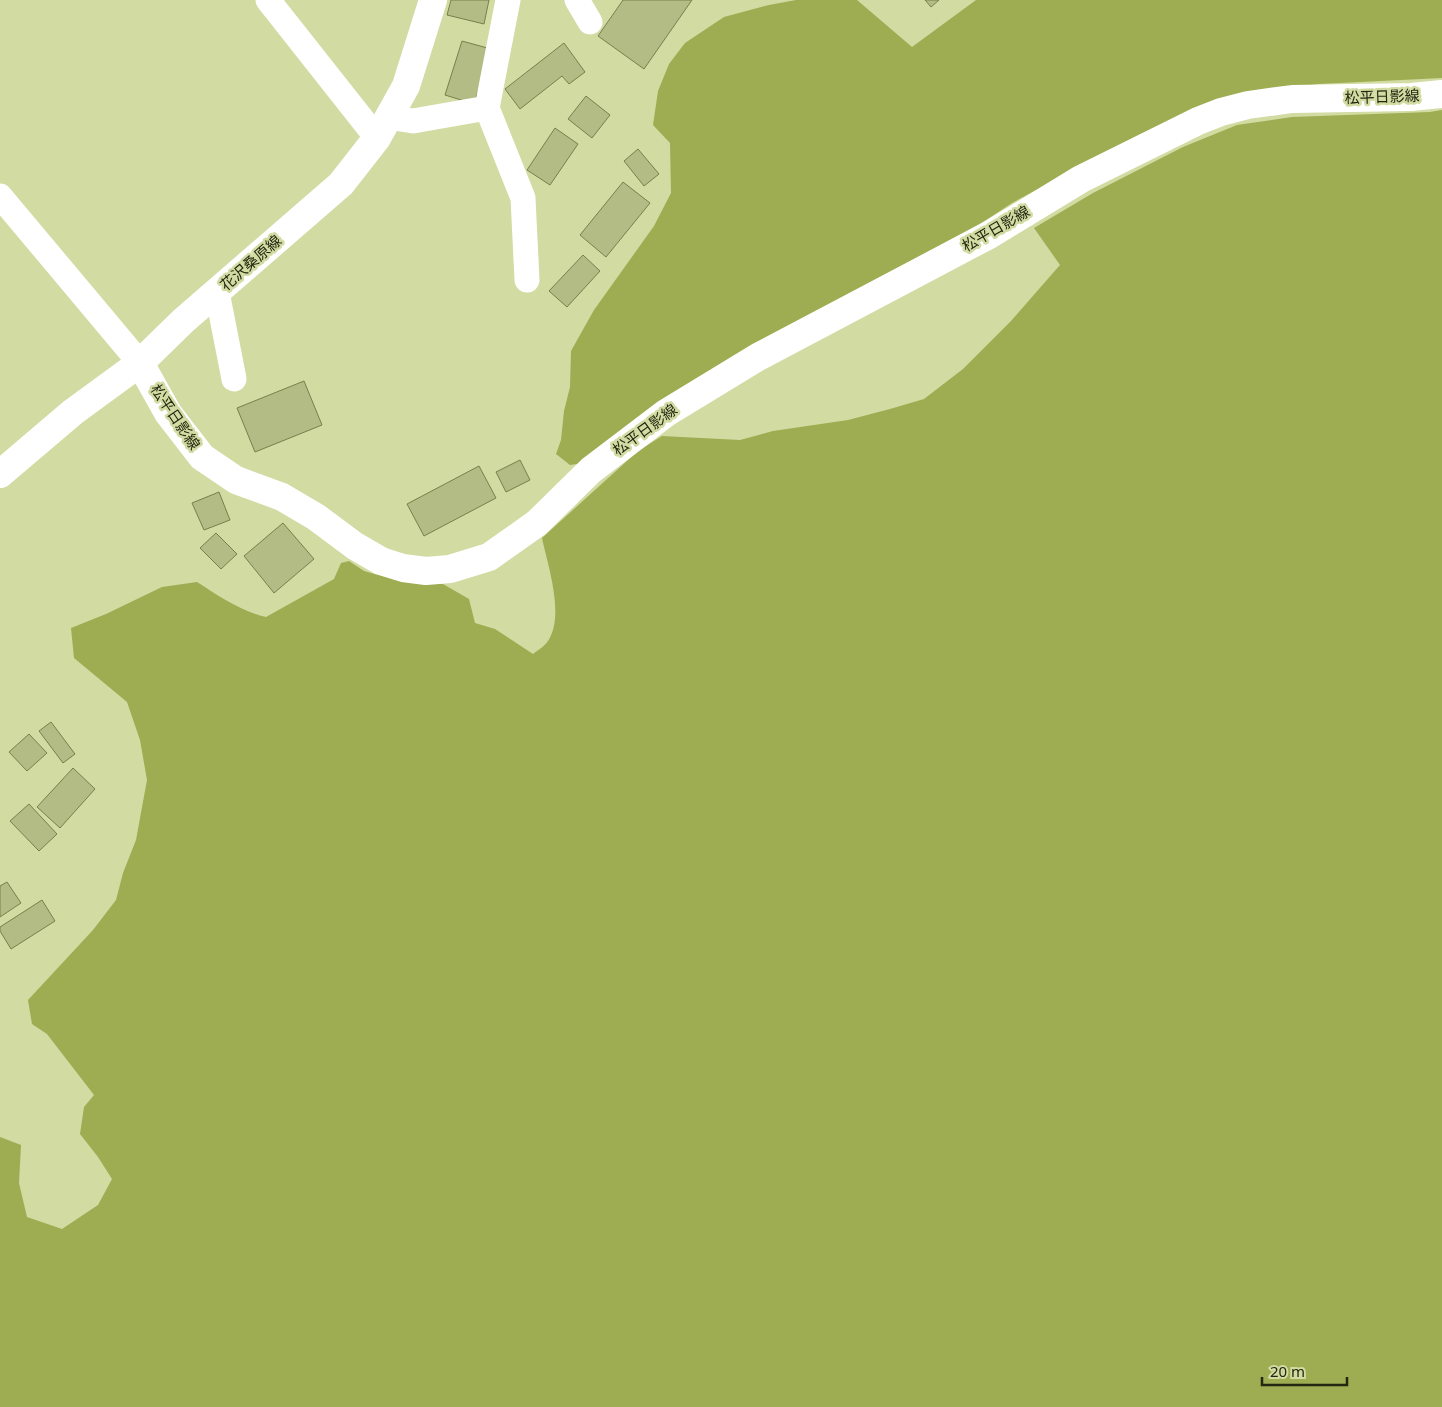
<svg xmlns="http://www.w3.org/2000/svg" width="1442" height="1407" viewBox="0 0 1442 1407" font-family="'Noto Sans','Noto Sans JP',sans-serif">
<rect width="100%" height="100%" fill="#d1dba2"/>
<g fill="#9eac52">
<polygon points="796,0 857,0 912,47 976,0 1442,0 1442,78 1319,84 1239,94 1135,137 1012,203 951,243 583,463 570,465 556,454 561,440 564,411 570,387 571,351 594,310 654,226 671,193 670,143 653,125 658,91 669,64 685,43 724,17 769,5"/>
<path d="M 1442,110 L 1442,1407 L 0,1407 L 0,1137 L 21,1145 L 19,1183 L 27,1217 L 62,1229 L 98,1205 L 112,1179 L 98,1157 L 80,1134 L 84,1107 L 94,1095 L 47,1034 L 32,1024 L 28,1000 L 93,930 L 116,900 L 123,873 L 136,840 L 147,780 L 140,740 L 127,702 L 74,658 L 71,628 L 106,614 L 162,587 L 197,582 C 219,596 240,611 266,617 L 334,579 L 341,563 L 349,561 L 364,571 L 392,579 L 421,584 L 443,584 L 469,599 L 475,623 L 495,629 L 533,654 C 538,650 545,646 548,641 C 565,616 548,566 542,538 L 638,451 L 662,436 L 740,440 L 773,431 L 848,420 L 890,409 L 924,399 L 963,369 L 1011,321 L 1060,265 L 1034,228 L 1093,193 L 1183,147 L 1237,125 L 1292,117 L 1430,112 Z"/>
</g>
<g fill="#b2bc84" stroke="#77804b">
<polygon points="451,0 489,0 484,24 447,15"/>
<polygon points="623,0 692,0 644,69 598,36"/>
<polygon points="925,0 939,0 931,7"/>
<polygon points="462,41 491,49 474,104 445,95"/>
<polygon points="564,43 585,72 569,84 562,76 520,109 505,89"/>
<polygon points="586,96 610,115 592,138 568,119"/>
<polygon points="555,128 578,144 550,185 527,170"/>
<polygon points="638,149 659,174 644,186 624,161"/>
<polygon points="623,182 650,203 606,257 580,235"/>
<polygon points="583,255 600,271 567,307 549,291"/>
<polygon points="304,381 322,425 255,452 237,408"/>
<polygon points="520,460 530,480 506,492 496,472"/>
<polygon points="479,466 496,498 424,536 407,504"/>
<polygon points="219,492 230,520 204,530 192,503"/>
<polygon points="283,523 314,559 274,593 244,556"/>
<polygon points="216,533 237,554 221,569 200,548"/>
<polygon points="51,722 75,754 63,763 39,731"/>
<polygon points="29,734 47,753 27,771 9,752"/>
<polygon points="73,768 95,789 60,828 37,807"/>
<polygon points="29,804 57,834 39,851 10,821"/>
<polygon points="7,882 21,903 0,917 0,886"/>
<polygon points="42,900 55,921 11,949 0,931 0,927"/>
</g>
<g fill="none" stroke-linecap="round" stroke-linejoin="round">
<g stroke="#fff" stroke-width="25">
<polyline points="268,0 377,138"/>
<polyline points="577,0 590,22"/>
<polyline points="487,108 508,0"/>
<polyline points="388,117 413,121 487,108 523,198 527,280"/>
<polyline points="0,196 140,363"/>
<polyline points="217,292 234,379"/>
</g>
<polyline stroke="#fff" stroke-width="28" points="140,363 168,413 202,457 236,480 282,497 316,517 355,546 381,561 403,568 426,571 450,569 489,557 537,523 591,470 666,413 758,357 989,235 1081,179 1198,121 1221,112 1248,105 1292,99 1411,97 1442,94"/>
<polyline stroke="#fff" stroke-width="28" points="0,474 73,412 140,363 183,321 341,184 377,138 406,86 433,0"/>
</g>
<g text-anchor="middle" stroke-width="5" stroke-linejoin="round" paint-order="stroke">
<g font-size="15" fill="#232610" stroke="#d1dba2">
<text transform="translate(1382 97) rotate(-2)" y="5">松平日影線</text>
<text transform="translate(996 229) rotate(-30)" y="5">松平日影線</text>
<text transform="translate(251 263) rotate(-41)" y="5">花沢桑原線</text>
<text transform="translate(175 417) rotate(56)" y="5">松平日影線</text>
<text transform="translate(645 430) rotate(-36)" y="5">松平日影線</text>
</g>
</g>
<path d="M1262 1377v8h85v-8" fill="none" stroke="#232610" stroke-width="2.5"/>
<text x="1270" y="1377" font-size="15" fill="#232610" stroke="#d1dba2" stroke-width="4" paint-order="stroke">20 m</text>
</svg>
